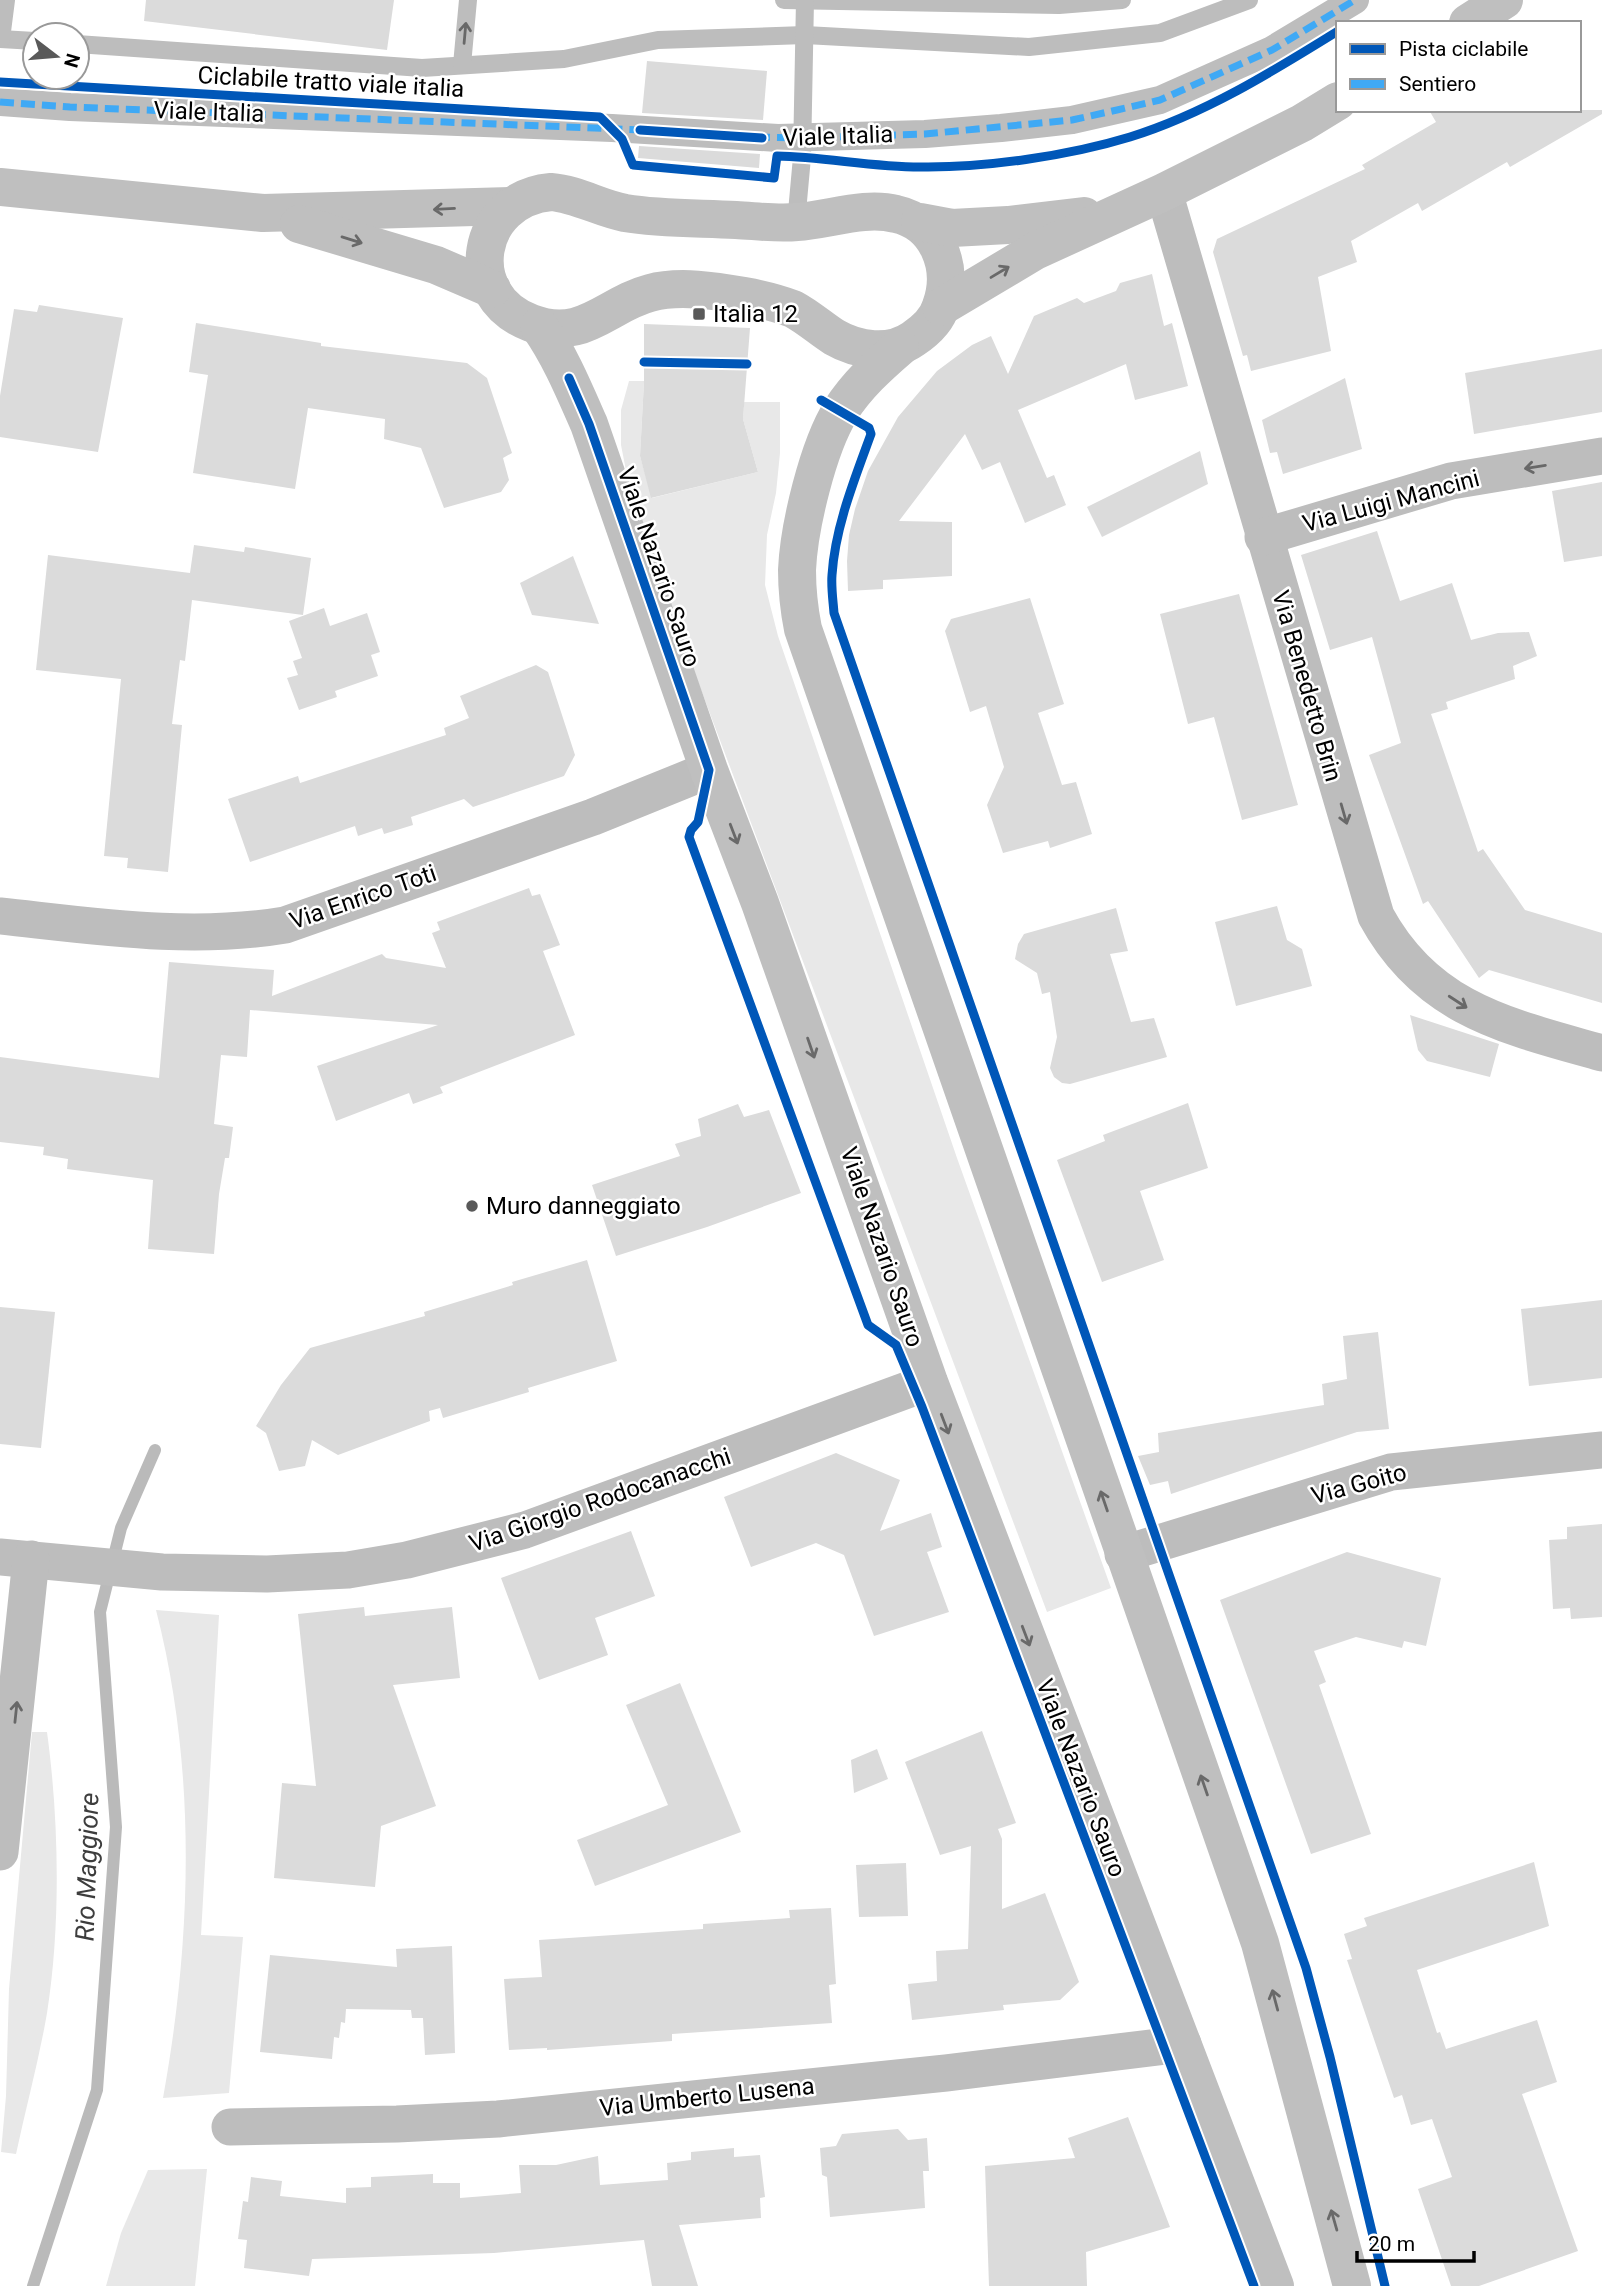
<svg xmlns="http://www.w3.org/2000/svg" width="1602" height="2286" viewBox="0 0 1602 2286" font-family="Roboto,sans-serif">
<rect width="100%" height="100%" fill="#fff"/>
<g fill="#e8e8e8">
<polygon points="629,381 644,381 640,456 652,498 758,472 743,419 744,402 780,402 780,453 776,493 767,535 765,585 778,636 957,1158 1111,1588 1047,1612 634,511 621,445 621,410"/>
<path d="M 156,1610 L 219,1615 L 201,1935 L 243,1937 L 229,2093 L 163,2098 C 192,1938 197,1769 156,1610 Z"/>
<path d="M 32,1732 L 47,1732 C 59,1820 61,1925 47,2013 C 39,2060 26,2107 16,2154 L 1,2152 L 6,2096 L 9,1989 Z"/>
<polygon points="207,2169 195,2286 106,2286 121,2233 148,2170"/>
</g>
<g fill="none" stroke-linecap="round" stroke-linejoin="round">
<polyline stroke="#bababa" stroke-width="12" points="33,2286 97,2090 116,1827 100,1612 121,1528 155,1450"/>
</g>
<g fill="#dbdbdb">
<polygon points="146,0 394,0 387,50 144,21"/>
<polygon points="647,61 767,71 763,120 642,113"/>
<polygon points="1429,110 1602,110 1602,114 1510,167 1507,162 1422,211 1418,203 1351,241 1357,262 1318,277 1331,351 1251,371 1247,355 1243,356 1213,252 1217,239 1365,169 1362,165 1436,122"/>
<polygon points="639,146 760,154 759,168 638,158"/>
<polygon points="1152,274 1164,326 1172,323 1188,386 1135,400 1126,364 1018,410 1047,478 1054,475 1066,505 1025,523 1000,462 982,470 965,434 899,521 952,522 952,576 883,580 883,589 848,591 847,561 849,535 855,509 868,471 898,417 937,371 972,345 991,336 1008,374 1034,316 1077,298 1084,303 1116,291 1120,283"/>
<polygon points="39,305 123,318 98,452 0,437 0,396 14,309 37,312"/>
<polygon points="196,323 321,343 321,346 467,363 487,378 512,453 503,458 509,480 501,492 444,508 421,448 384,439 385,419 308,408 295,489 193,473 208,375 189,372"/>
<polygon points="644,324 750,328 743,419 758,472 651,498 640,456 644,381"/>
<polygon points="1602,349 1602,412 1474,434 1465,373"/>
<polygon points="1345,378 1362,449 1283,474 1277,452 1270,453 1262,420"/>
<polygon points="1200,451 1208,484 1102,537 1087,507"/>
<polygon points="1602,482 1602,556 1564,562 1552,491"/>
<polygon points="1377,531 1400,601 1452,583 1471,640 1498,633 1529,632 1537,656 1513,666 1515,679 1446,702 1448,709 1431,714 1478,852 1483,849 1525,910 1602,933 1602,1003 1489,970 1479,978 1428,901 1423,904 1369,755 1401,743 1372,637 1330,650 1301,555"/>
<polygon points="194,545 244,552 245,547 311,558 303,615 192,600 185,661 180,660 172,724 182,725 168,872 127,868 128,858 104,856 121,679 36,670 48,555 190,573"/>
<polygon points="573,556 599,624 532,615 520,583"/>
<polygon points="1239,594 1298,805 1242,820 1214,717 1188,724 1160,614"/>
<polygon points="1030,598 1064,704 1038,713 1062,785 1076,782 1092,834 1050,848 1048,841 1003,853 987,805 1004,767 986,706 970,712 945,631 951,619"/>
<polygon points="324,608 330,626 367,613 380,652 371,655 378,676 335,691 337,697 299,710 287,678 298,675 293,661 302,658 289,621"/>
<polygon points="536,665 548,672 575,755 564,776 473,807 464,799 411,817 413,825 384,834 382,828 358,836 355,826 250,862 228,799 298,776 300,783 446,735 444,728 469,718 460,696"/>
<polygon points="529,888 532,896 540,894 560,945 543,951 575,1035 440,1087 443,1093 413,1104 409,1093 336,1121 317,1066 438,1025 250,1010 247,1057 221,1055 214,1124 233,1127 229,1158 225,1158 219,1194 214,1254 148,1249 153,1180 67,1169 68,1159 43,1155 44,1147 0,1142 0,1057 159,1078 169,962 274,970 272,996 382,954 386,958 446,968 432,933 440,930 437,922"/>
<polygon points="1277,906 1287,940 1302,949 1312,986 1236,1006 1215,922"/>
<polygon points="1116,908 1128,951 1110,954 1131,1022 1154,1018 1167,1057 1070,1084 1062,1083 1054,1077 1050,1068 1057,1037 1050,992 1042,994 1037,973 1015,959 1018,944 1024,934"/>
<polygon points="1410,1015 1499,1044 1490,1077 1427,1061 1418,1050"/>
<polygon points="1188,1103 1208,1168 1140,1191 1164,1260 1102,1282 1057,1160 1105,1141 1103,1135"/>
<polygon points="738,1104 744,1117 769,1110 801,1193 707,1227 616,1256 592,1185 680,1156 675,1144 701,1136 698,1119"/>
<polygon points="587,1260 617,1361 528,1388 529,1392 443,1418 440,1408 429,1411 430,1421 338,1455 312,1440 305,1466 279,1471 266,1433 256,1426 281,1385 310,1348 425,1316 424,1312 513,1285 512,1282"/>
<polygon points="1602,1300 1602,1378 1529,1386 1521,1309"/>
<polygon points="0,1307 55,1312 41,1448 0,1444"/>
<polygon points="1378,1332 1389,1429 1357,1432 1171,1494 1168,1481 1150,1485 1138,1456 1159,1452 1158,1433 1324,1405 1322,1384 1347,1379 1343,1336"/>
<polygon points="836,1453 900,1480 880,1531 931,1513 942,1547 927,1552 949,1612 874,1636 844,1555 816,1543 751,1567 724,1497"/>
<polygon points="1602,1524 1602,1617 1571,1619 1570,1608 1553,1609 1549,1540 1567,1539 1567,1527"/>
<polygon points="631,1531 655,1596 595,1618 608,1655 539,1680 501,1578"/>
<polygon points="1347,1552 1441,1578 1426,1646 1404,1641 1402,1648 1356,1637 1314,1651 1326,1682 1319,1685 1371,1834 1311,1854 1220,1600"/>
<polygon points="364,1607 365,1616 452,1607 460,1678 393,1685 436,1806 381,1826 375,1887 274,1878 282,1783 316,1786 298,1614"/>
<polygon points="680,1683 741,1832 595,1886 577,1840 668,1805 626,1705"/>
<polygon points="982,1731 1016,1823 998,1829 1002,1839 1002,1909 1045,1893 1079,1982 1060,2000 1003,2005 1004,2010 912,2020 908,1984 937,1981 936,1951 968,1949 971,1846 940,1855 905,1762"/>
<polygon points="877,1749 888,1779 854,1793 851,1760"/>
<polygon points="1534,1862 1549,1926 1417,1970 1437,2033 1440,2032 1446,2049 1537,2020 1557,2082 1522,2094 1578,2251 1479,2286 1451,2286 1418,2189 1452,2177 1432,2119 1411,2125 1402,2095 1394,2098 1347,1960 1352,1959 1344,1934 1367,1926 1364,1918"/>
<polygon points="906,1863 908,1916 859,1917 856,1865"/>
<polygon points="831,1908 836,1984 829,1985 832,2023 672,2034 672,2041 547,2050 547,2048 509,2050 504,1979 542,1977 539,1940 703,1929 703,1924 790,1918 789,1910"/>
<polygon points="452,1946 455,2053 425,2055 423,2018 412,2018 411,2010 346,2009 345,2023 341,2022 339,2038 334,2037 332,2059 260,2052 270,1955 397,1967 396,1949"/>
<polygon points="1128,2117 1170,2227 1086,2252 1087,2286 989,2286 985,2166 1075,2158 1068,2138"/>
<polygon points="898,2129 908,2140 927,2138 929,2171 923,2171 925,2208 830,2217 827,2177 822,2175 820,2148 836,2146 842,2134"/>
<polygon points="734,2148 734,2157 760,2155 765,2197 760,2198 761,2218 679,2225 698,2286 652,2286 644,2240 494,2253 312,2259 309,2276 244,2268 247,2240 238,2239 243,2201 248,2202 251,2177 282,2181 280,2196 346,2203 346,2188 371,2187 371,2177 433,2174 433,2183 460,2183 460,2198 521,2193 519,2165 556,2165 598,2156 600,2185 668,2180 667,2163 691,2160 691,2152"/>
</g>
<g fill="none" stroke-linecap="round" stroke-linejoin="round">
<g stroke="#bdbdbd" stroke-width="18">
<polyline points="784,0 1059,5 1122,0"/>
<polyline points="0,39 35,41"/>
<polyline points="1,39 6,0"/>
<polyline points="77,44 422,68 564,59 658,40 805,35 1029,47 1160,33 1249,0"/>
<polyline points="462,65 468,0"/>
<polyline points="796,223 802,157 805,0"/>
</g>
<polyline stroke="#bdbdbd" stroke-width="28" points="0,102 70,107 612,128 778,138 925,134 1001,128 1072,120 1160,100 1272,50 1355,0"/>
<g stroke="#bdbdbd" stroke-width="37">
<path d="M 1164,192 L 1376,916 C 1427,1010 1507,1026 1602,1053"/>
<polyline points="1263,537 1451,481 1602,456"/>
<path d="M 0,916 C 94,926 191,941 285,925 L 593,817 L 709,770"/>
<polyline points="1123,1554 1391,1472 1602,1450"/>
<polyline points="0,1557 162,1572 267,1574 348,1570 407,1560 525,1530 929,1382"/>
<polyline points="0,1852 31,1559"/>
<polyline points="230,2127 397,2124 498,2119 946,2073 1183,2044"/>
</g>
<g stroke="#bfbfbf" stroke-width="38">
<polyline points="1468,23 1504,0"/>
<polyline points="0,187 263,213 512,206"/>
<path d="M 551,192 C 577,194 599,208 625,213 C 661,219 699,218 736,220 C 756,221 777,224 797,222 C 829,220 864,206 896,214 C 937,223 955,267 941,306 C 937,320 925,331 913,339 C 890,355 858,351 834,337 C 820,328 808,317 793,309 C 777,303 761,299 744,296 C 716,291 679,285 650,293 C 607,304 583,343 531,323 C 459,296 475,199 551,192 Z"/>
<polyline points="920,222 952,228 1008,225 1084,216"/>
<polyline points="299,224 436,265 492,289"/>
<polyline points="941,307 1035,251 1164,192 1302,123 1338,101"/>
<path d="M 539,326 C 560,356 574,390 589,424 L 709,770 L 760,903 L 929,1382 L 1275,2286"/>
<path d="M 900,347 C 878,366 857,385 841,410 C 818,447 799,526 797,570 C 797,590 799,609 803,629 L 1260,1943 L 1352,2286"/>
</g>
<g stroke="#3fa9f5" stroke-width="7" stroke-dasharray="14 7" stroke-linecap="butt">
<polyline points="0,102 70,107 644,130"/>
<polyline points="756,137 803,138 925,134 1072,120 1117,110 1160,100 1272,50 1355,0"/>
</g>
<g stroke="#fff" stroke-width="13">
<g id="cycleway">
<path d="M 0,82 L 600,117 L 622,139 L 633,165 L 774,178 L 777,156 C 825,157 872,167 920,167 C 984,168 1068,156 1130,137 C 1204,114 1272,72 1338,31"/>
<polyline points="640,130 762,138"/>
<polyline points="644,362 747,364"/>
<polyline points="569,378 589,424 709,770 698,822 691,830 689,837 868,1325 896,1345 922,1407 1254,2286"/>
<path d="M 821,400 L 869,428 L 871,434 C 855,478 835,527 832,575 C 831,587 833,600 834,613 L 1306,1968 L 1330,2057 L 1385,2286"/>
</g>
</g>
<use href="#cycleway" stroke="#0057b8" stroke-width="9"/>
</g>
<defs><path id="oneway-shaft" d="M-6 0H5M1.5-3L5.5 0L1.5 3" fill="none" stroke-width="1.6" stroke-linecap="round" stroke-linejoin="round" transform="scale(1.75)"/></defs>
<g stroke="#686868">
<use href="#oneway-shaft" transform="translate(465 33) rotate(-85)"/>
<use href="#oneway-shaft" transform="translate(1535 467) rotate(171)"/>
<use href="#oneway-shaft" transform="translate(1344 814) rotate(74)"/>
<use href="#oneway-shaft" transform="translate(1458 1002) rotate(33)"/>
<use href="#oneway-shaft" transform="translate(16 1712) rotate(-84)"/>
</g>
<g stroke="#696969">
<use href="#oneway-shaft" transform="translate(444 209) rotate(177)"/>
<use href="#oneway-shaft" transform="translate(352 240) rotate(17)"/>
<use href="#oneway-shaft" transform="translate(1000 272) rotate(-31)"/>
<use href="#oneway-shaft" transform="translate(734 834) rotate(69)"/>
<use href="#oneway-shaft" transform="translate(811 1048) rotate(71)"/>
<use href="#oneway-shaft" transform="translate(945 1424) rotate(69)"/>
<use href="#oneway-shaft" transform="translate(1104 1501) rotate(-109)"/>
<use href="#oneway-shaft" transform="translate(1026 1636) rotate(69)"/>
<use href="#oneway-shaft" transform="translate(1204 1785) rotate(-109)"/>
<use href="#oneway-shaft" transform="translate(1275 2000) rotate(-105)"/>
<use href="#oneway-shaft" transform="translate(1334 2220) rotate(-106)"/>
</g>
<g fill="#595959" stroke="#fff" stroke-width="2.5">
<rect x="692" y="307" width="14" height="14" rx="3.5"/>
<circle cx="472" cy="1206" r="7"/>
</g>
<g text-anchor="middle" stroke-width="5" stroke-linejoin="round" paint-order="stroke">
<g font-size="24" fill="#000" stroke="#fff">
<text transform="translate(331 82) rotate(3)" y="8">Ciclabile tratto viale italia</text>
<text transform="translate(209 112) rotate(2)" y="8">Viale Italia</text>
<text transform="translate(838 136) rotate(-2)" y="8">Viale Italia</text>
<text transform="translate(1391 501) rotate(-15)" y="8">Via Luigi Mancini</text>
<text transform="translate(659 567) rotate(71)" y="8">Viale Nazario Sauro</text>
<text transform="translate(1307 686) rotate(74)" y="8">Via Benedetto Brin</text>
<text transform="translate(363 897) rotate(-19)" y="8">Via Enrico Toti</text>
<text transform="translate(882 1247) rotate(71)" y="8">Viale Nazario Sauro</text>
<text transform="translate(1359 1484) rotate(-15)" y="8">Via Goito</text>
<text transform="translate(600 1500) rotate(-19)" y="8">Via Giorgio Rodocanacchi</text>
<text transform="translate(1081 1778) rotate(69)" y="8">Viale Nazario Sauro</text>
<text transform="translate(707 2097) rotate(-6)" y="8">Via Umberto Lusena</text>
</g>
<g font-size="24" fill="#000" stroke="#fff" text-anchor="start">
<text x="713" y="322">Italia 12</text>
<text x="486" y="1214">Muro danneggiato</text>
</g>
<g font-size="26" font-style="italic" fill="#3d3d3d" stroke="#fff">
<text transform="translate(87 1867) rotate(-88)" y="9">Rio Maggiore</text>
</g>
</g>
<rect x="1336" y="21" width="245" height="91" fill="#ffffff" stroke="#999999" stroke-width="2"/>
<rect x="1350" y="44" width="35" height="10" fill="#0057b8" stroke="#999999" stroke-width="2"/>
<text x="1399" y="56" font-size="21" fill="#000000">Pista ciclabile</text>
<rect x="1350" y="79" width="35" height="10" fill="#3fa9f5" stroke="#999999" stroke-width="2"/>
<text x="1399" y="91" font-size="21" fill="#000000">Sentiero</text>
<g transform="translate(56 56) rotate(106)"><circle r="33" fill="#ffffff" stroke="#999999" stroke-width="2"/>
<path d="M0-5L12 26L0 18L-12 26Z" fill="#595959"/>
<text y="-10" font-size="19" font-weight="bold" text-anchor="middle" fill="#000000">N</text>
</g>
<path d="M1357 2251v10h117v-10" fill="none" stroke="#000000" stroke-width="3.5"/>
<text x="1368" y="2251" font-size="21" fill="#000000" stroke="#ffffff" stroke-width="5" paint-order="stroke">20 m</text>
</svg>
